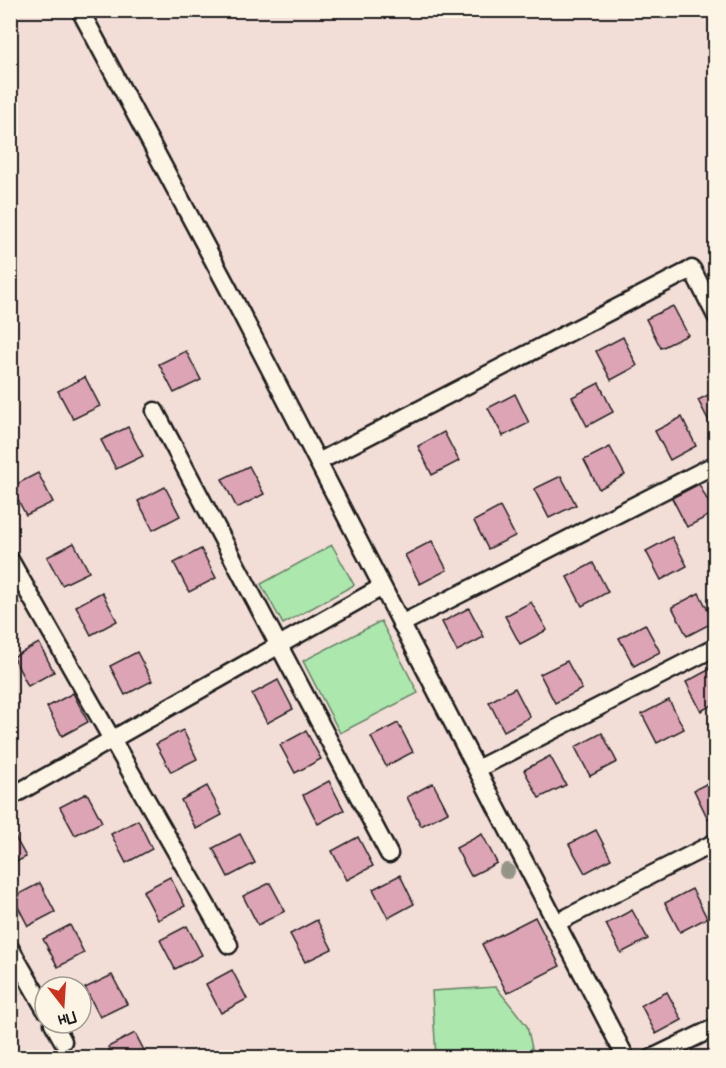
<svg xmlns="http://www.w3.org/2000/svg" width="726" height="1068" viewBox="0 0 726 1068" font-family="Pangolin,sans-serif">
<rect width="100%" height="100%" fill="#f3ddd7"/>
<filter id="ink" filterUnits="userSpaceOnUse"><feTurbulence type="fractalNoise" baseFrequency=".0167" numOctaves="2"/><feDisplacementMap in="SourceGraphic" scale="12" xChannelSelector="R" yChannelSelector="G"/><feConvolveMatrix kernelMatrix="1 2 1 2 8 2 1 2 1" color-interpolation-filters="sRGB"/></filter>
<g filter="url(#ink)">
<g fill="#ace7ad" stroke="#648264" stroke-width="1.5">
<polygon points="332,545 354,585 283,624 261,584"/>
<polygon points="381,621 418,693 340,733 303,661"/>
<polygon points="496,987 527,1026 534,1057 436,1057 432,991"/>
</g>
<g fill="#dda4b5" stroke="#1c1c1c" stroke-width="1.5">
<polygon points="673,306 688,335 661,348 646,319"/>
<polygon points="623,337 637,366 611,380 596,351"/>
<polygon points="186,351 201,380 174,393 159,364"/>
<polygon points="85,377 100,406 73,419 58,391"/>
<polygon points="599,383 613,412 587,426 572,397"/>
<polygon points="716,391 716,427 713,429 698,400"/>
<polygon points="515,394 529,423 503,436 488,408"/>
<polygon points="682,417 696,446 670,460 655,431"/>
<polygon points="128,427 143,456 116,469 101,440"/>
<polygon points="444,432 459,461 432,475 418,446"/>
<polygon points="610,447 625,475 599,489 584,460"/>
<polygon points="249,466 264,494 237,508 222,479"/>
<polygon points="38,473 53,502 26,515 11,487"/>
<polygon points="561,476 576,505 549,518 534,489"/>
<polygon points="699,484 714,513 687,527 672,498"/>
<polygon points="165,487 180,516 153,530 138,501"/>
<polygon points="500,507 515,536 488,549 474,521"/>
<polygon points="672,537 687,566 661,580 646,551"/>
<polygon points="432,541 447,570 420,584 405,555"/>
<polygon points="74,543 89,572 62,585 47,557"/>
<polygon points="201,549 216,578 189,592 174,563"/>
<polygon points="593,563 608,592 582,606 567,577"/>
<polygon points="10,588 19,605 10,610"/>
<polygon points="102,592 117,621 91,635 76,606"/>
<polygon points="699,593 714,622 687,636 672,607"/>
<polygon points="531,602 547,630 520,644 505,616"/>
<polygon points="469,608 484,637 457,651 442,622"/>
<polygon points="645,624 660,652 634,666 619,638"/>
<polygon points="39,643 54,672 28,686 13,657"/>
<polygon points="137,652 152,681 125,695 110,666"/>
<polygon points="567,661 582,689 555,703 540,674"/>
<polygon points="712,668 716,674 716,703 701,711 686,682"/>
<polygon points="278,680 293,709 267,723 252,694"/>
<polygon points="515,688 530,717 504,731 489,702"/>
<polygon points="73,693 88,722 62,736 47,707"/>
<polygon points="669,700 684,729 657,743 642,714"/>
<polygon points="398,723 413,752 386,766 371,737"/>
<polygon points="183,730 197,759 171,772 156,744"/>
<polygon points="306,731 321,759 295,773 280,745"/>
<polygon points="602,733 617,762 590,776 575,747"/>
<polygon points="550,756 566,785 539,798 524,770"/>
<polygon points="716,779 716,815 708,819 694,790"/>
<polygon points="329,781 344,810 318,824 303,795"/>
<polygon points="433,783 448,812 421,826 407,797"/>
<polygon points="207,786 222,815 196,829 181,800"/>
<polygon points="87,793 102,822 75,835 60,807"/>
<polygon points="138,820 152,849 126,863 111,834"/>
<polygon points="10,828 26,857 10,865"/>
<polygon points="596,830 611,859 585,873 569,844"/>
<polygon points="240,834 255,863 228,877 213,848"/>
<polygon points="482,834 497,863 471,876 456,848"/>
<polygon points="358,837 373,866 347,880 332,851"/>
<polygon points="400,875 414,904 388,918 373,889"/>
<polygon points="170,877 185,906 158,920 143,891"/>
<polygon points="40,883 55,912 28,926 13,897"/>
<polygon points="270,883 285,911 258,925 243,896"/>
<polygon points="692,889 707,918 680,932 665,903"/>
<polygon points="632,910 648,939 621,953 606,924"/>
<polygon points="535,917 560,966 507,993 482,944"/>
<polygon points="317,920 332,949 305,962 290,934"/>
<polygon points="70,925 84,953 58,967 43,939"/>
<polygon points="187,926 202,955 175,969 160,940"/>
<polygon points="232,970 247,999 221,1013 206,984"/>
<polygon points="112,975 127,1004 100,1017 85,988"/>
<polygon points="10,980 19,995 10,1000"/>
<polygon points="667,992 682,1020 656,1034 641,1005"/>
<polygon points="135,1033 148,1058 114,1058 108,1047"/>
</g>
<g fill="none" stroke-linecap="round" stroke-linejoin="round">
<g stroke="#1c1c1c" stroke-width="21">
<g id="street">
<polyline points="80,10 228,288 626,1058"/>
<polyline points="155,411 389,854"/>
<polyline points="318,462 692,269 716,316"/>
<polyline points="10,560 229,945"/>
<polyline points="401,624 716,464"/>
<polyline points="477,769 716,647"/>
<polyline points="10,797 382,587"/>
<polyline points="556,923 716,842"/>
<polyline points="10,948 45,1009"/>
<polyline points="53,1023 63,1041"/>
<polyline points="652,1058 716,1027"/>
</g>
</g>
<use href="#street" stroke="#fcf5e5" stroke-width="16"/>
</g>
<circle fill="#949488" cx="507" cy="871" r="8"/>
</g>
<rect width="726" height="1068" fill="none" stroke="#fcf5e5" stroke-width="36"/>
<rect x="18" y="18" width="690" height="1032" fill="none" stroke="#1c1c1c" stroke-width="2" filter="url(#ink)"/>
<g transform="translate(63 1005) rotate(163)"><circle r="28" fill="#fcf5e5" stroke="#a29e95" stroke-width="1.5"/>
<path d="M0-4.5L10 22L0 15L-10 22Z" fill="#c8321e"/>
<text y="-9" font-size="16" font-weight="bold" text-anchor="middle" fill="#1c1c1c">Пн</text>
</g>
</svg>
